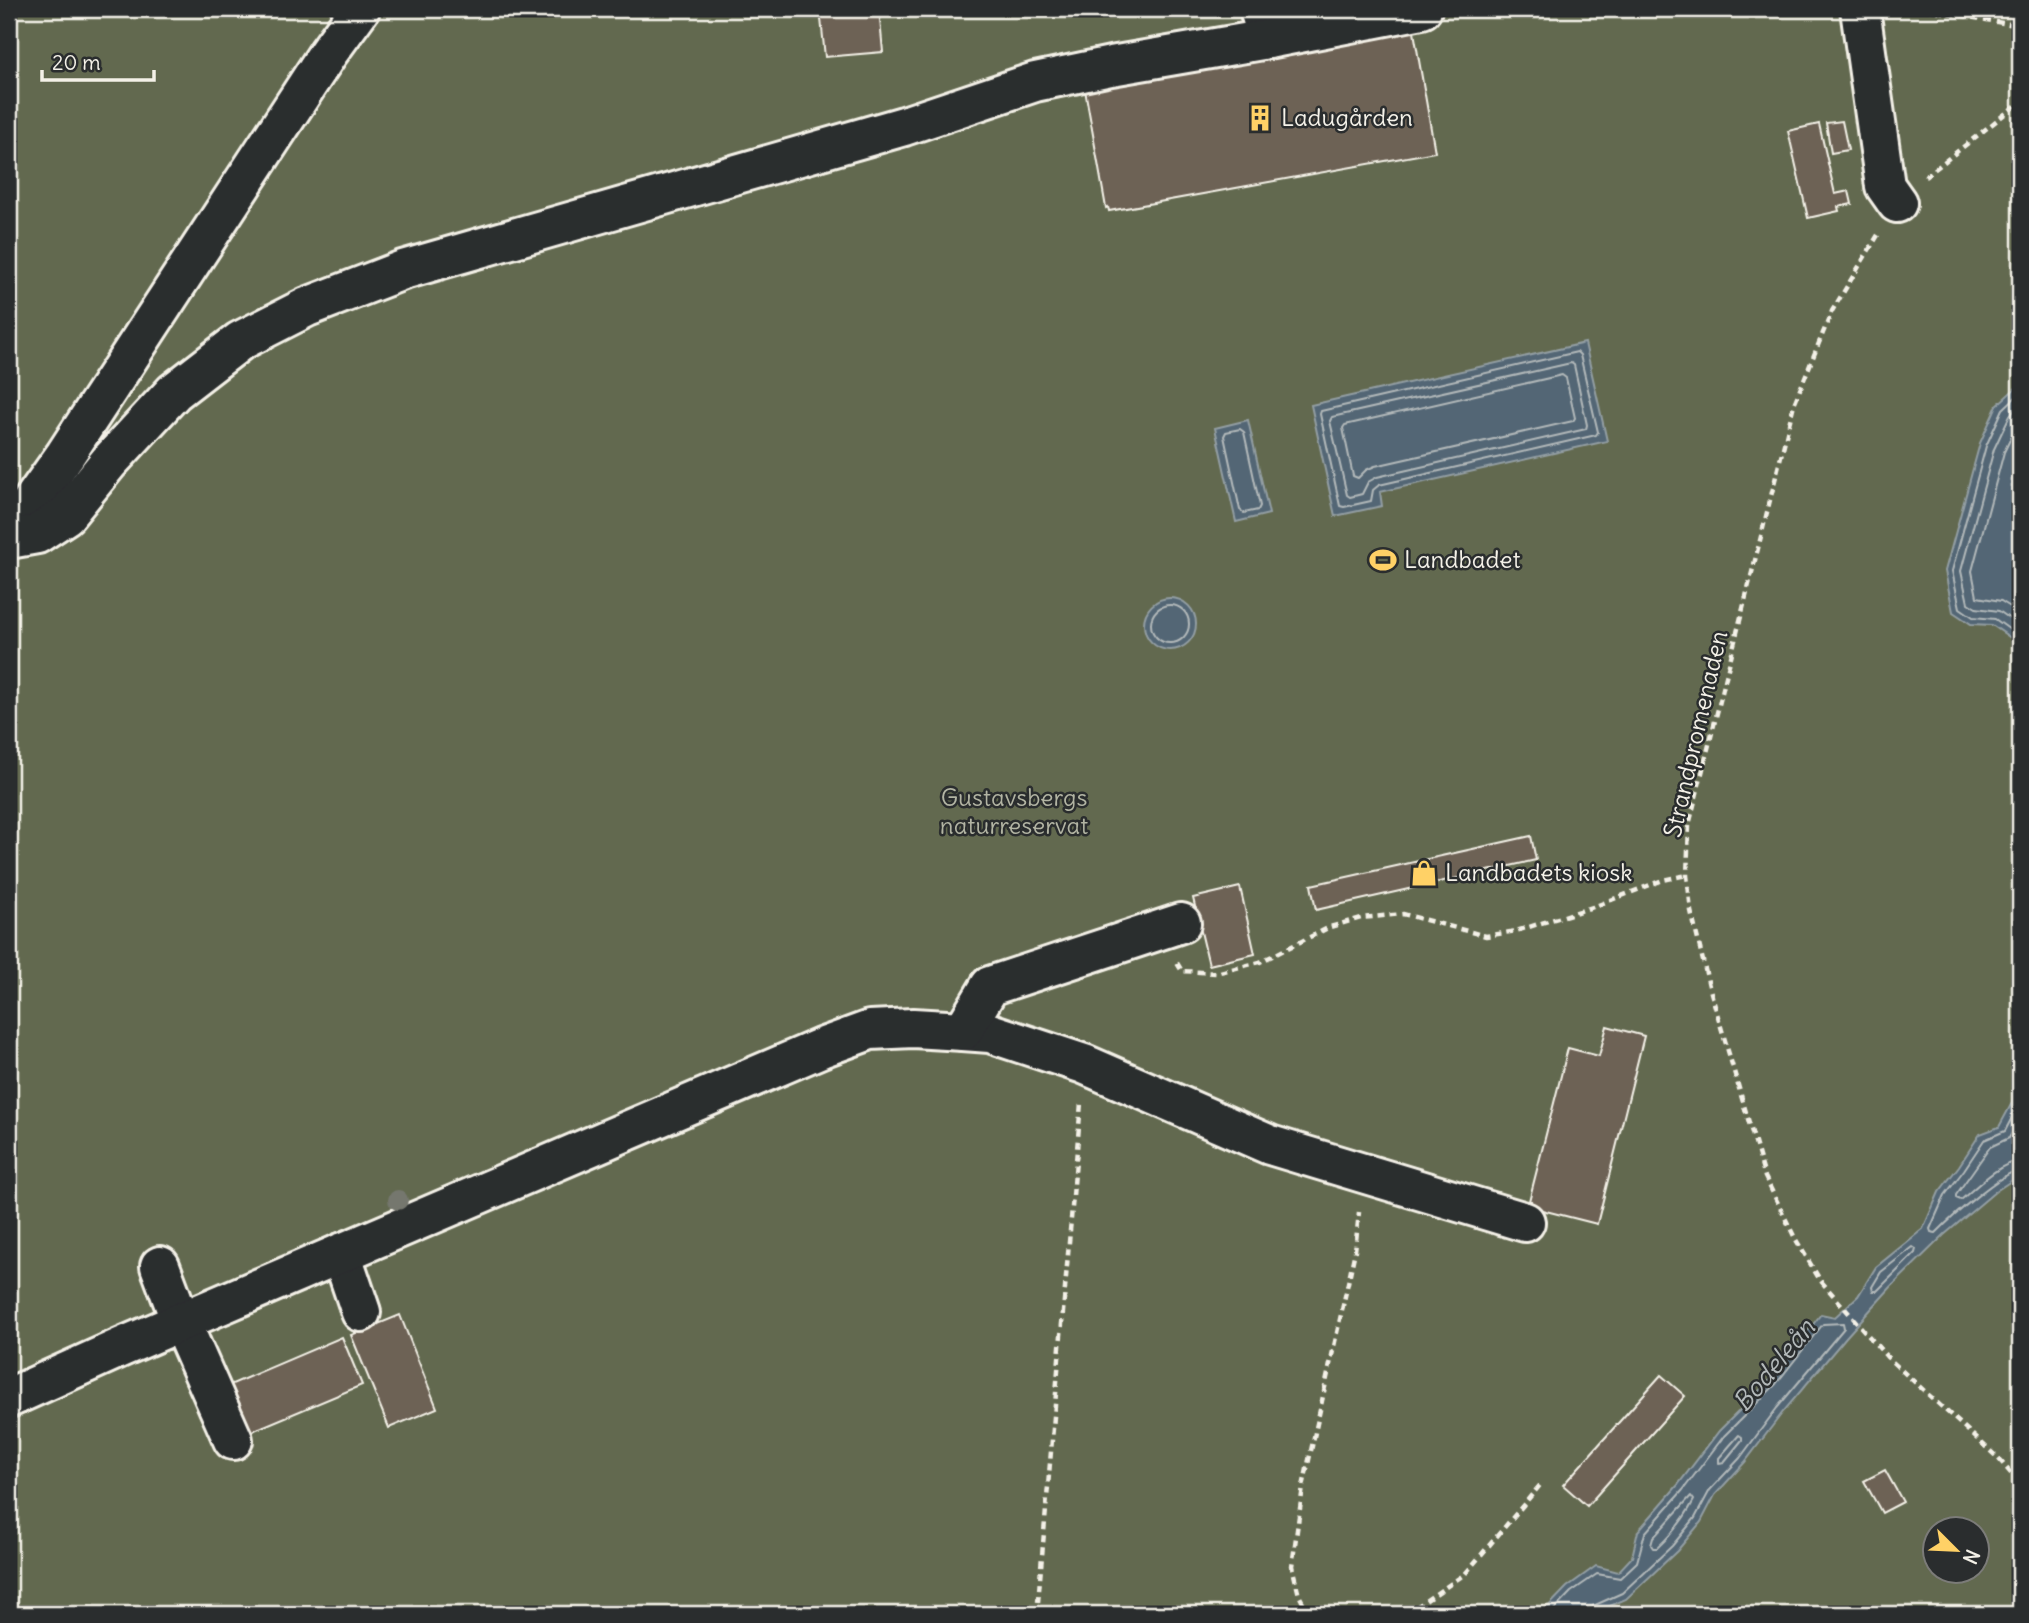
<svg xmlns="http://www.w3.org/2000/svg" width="2029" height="1623" viewBox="0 0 2029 1623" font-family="Delius,sans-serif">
<rect width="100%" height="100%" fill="#2a2d2e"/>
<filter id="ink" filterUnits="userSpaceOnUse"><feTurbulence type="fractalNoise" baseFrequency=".0143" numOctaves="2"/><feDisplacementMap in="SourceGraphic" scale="14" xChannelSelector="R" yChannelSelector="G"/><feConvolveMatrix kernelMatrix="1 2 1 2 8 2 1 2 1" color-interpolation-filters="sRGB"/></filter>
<g filter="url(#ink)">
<path fill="#62694f" stroke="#abad9c" stroke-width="2" fill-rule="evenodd" d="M 9,9 L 2020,9 L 2020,1614 L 9,1614 ZM 1934,1528 L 1976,1528 L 1976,1570 L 1934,1570 Z"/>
<g fill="#526675" stroke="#939ea3" stroke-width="2">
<polygon points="1585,343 1607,441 1380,492 1382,506 1335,516 1311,405"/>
<polygon points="2020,384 2020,654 2015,641 1992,625 1971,624 1953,612 1945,571 1980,443 1997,405"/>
<polygon points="1248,420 1269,514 1236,522 1215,428"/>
<circle cx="1170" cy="624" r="26"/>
<polygon points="2020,1078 2020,1175 1996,1191 1944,1235 1891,1287 1846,1337 1783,1412 1745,1462 1715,1495 1701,1522 1677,1551 1626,1599 1592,1614 1541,1614 1567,1587 1596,1566 1618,1572 1632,1557 1638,1531 1677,1486 1719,1431 1771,1379 1821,1314 1835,1317 1858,1296 1876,1267 1923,1229 1939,1192 1959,1166 1980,1134 1999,1127 2020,1088"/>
</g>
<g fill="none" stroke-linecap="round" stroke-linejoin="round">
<g stroke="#b3b9ba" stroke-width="2">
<polygon points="1577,352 1580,355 1598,432 1596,435 1379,485 1373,490 1371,501 1344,507 1340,506 1320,414 1321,411"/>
<polygon points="1571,363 1574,365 1587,425 1586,429 1377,477 1368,482 1362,494 1350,497 1347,495 1330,421 1332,417"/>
<polygon points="1562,375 1566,378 1575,418 1573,421 1375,466 1366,470 1358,478 1353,476 1343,428 1345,425"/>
<polyline points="2020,393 2003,409 1986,446 1952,571 1960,608 1973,617 1995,619 2020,637"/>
<polyline points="2020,405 2010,415 1994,449 1961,571 1968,603 1976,608 1999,611 2020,626"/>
<polyline points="2020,419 2004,452 1972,571 1977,597 2001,601 2020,613"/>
<polygon points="1240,429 1244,432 1260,506 1258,510 1244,513 1240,510 1224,436 1226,432"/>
<circle cx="1170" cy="624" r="19"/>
<path d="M 2020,1102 L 2005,1131 L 1984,1140 L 1964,1170 L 1945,1195 L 1930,1229 L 1931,1232 L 1936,1233 C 1951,1218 2001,1172 2020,1170"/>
<path d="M 2020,1120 L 2009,1138 L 1990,1147 L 1956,1195 L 1956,1198 L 1961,1200 C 1976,1187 2000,1162 2020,1161"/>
<polygon points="1913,1247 1916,1249 1915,1253 1877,1291 1873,1291 1872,1287 1881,1272"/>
<polygon points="1739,1435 1742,1437 1742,1440 1724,1462 1719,1463 1719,1458"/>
<path d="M 1691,1496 L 1694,1500 C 1685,1518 1672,1534 1657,1548 L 1653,1548 L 1651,1545 L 1653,1538 Z"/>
<polyline points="1550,1614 1571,1592 1597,1574 1620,1578 1637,1562 1645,1533 1683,1490 1724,1436 1776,1384 1823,1324 1843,1323 1844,1328 1777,1408 1740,1458 1710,1490 1695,1518 1672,1546 1622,1593 1593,1606 1590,1614"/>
</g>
</g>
<g fill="#6d6254" stroke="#f4f1e8" stroke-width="2">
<polygon points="820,9 879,9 883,52 825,57"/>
<polygon points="1413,26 1435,152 1109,211 1108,207 1106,208 1084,84"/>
<polygon points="1842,121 1848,150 1831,153 1826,123"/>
<polygon points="1819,124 1835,194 1849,191 1852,204 1838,207 1839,211 1808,218 1788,131"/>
<polygon points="1531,836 1536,860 1316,910 1311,885"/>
<polygon points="1240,887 1255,954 1209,965 1193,898"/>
<polygon points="1607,1026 1644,1036 1597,1224 1530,1207 1531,1201 1529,1201 1568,1048 1599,1056"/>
<polygon points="400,1315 437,1408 389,1428 351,1335"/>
<polygon points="342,1337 362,1385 245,1434 225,1387"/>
<polygon points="1661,1375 1685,1396 1587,1506 1563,1485"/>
<polygon points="1885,1470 1903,1502 1882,1513 1864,1481"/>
</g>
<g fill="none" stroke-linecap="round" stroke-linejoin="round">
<g stroke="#f4f1e8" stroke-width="44">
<g id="minor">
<polyline points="1259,9 1268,39"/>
<polyline points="1860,9 1885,186 1897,203"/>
<polyline points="9,534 65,455 328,53 360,9"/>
<polyline points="9,539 37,534 66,515 109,462 174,392 240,341 307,307 403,270 904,126 1035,82 1111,66 1268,39 1422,9"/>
<polyline points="963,1031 990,1033 1084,1064 1270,1145 1525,1222"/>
<polyline points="341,1253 361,1312"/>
<polyline points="160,1266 181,1322 233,1440"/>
<polyline points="9,1398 122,1347 821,1048 870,1030 913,1028 963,1031 990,986 1181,923"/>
</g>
</g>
<g stroke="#f4f1e8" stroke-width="4.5" stroke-dasharray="7 5" stroke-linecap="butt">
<polyline points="1925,9 2020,26"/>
<polyline points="1925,177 2020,102"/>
<polyline points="1878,235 1832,311 1794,404 1689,825 1687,875 1691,911 1709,986 1765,1177 1795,1238 1820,1280 1887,1357 1998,1458 2020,1484"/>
<polyline points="1177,963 1182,971 1216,973 1260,962 1330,927 1361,918 1403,914 1486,936 1516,931 1593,907 1663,880 1687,875"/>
<polyline points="1037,1614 1081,1103"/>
<polyline points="1309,1614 1299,1595 1292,1566 1303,1487 1355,1251 1359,1212"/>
<polyline points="1406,1614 1465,1574 1541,1484"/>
</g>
<use href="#minor" stroke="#2a2d2e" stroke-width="38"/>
</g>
<circle fill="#75776e" cx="398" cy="1200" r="10"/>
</g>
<defs>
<g id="building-bare" transform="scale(2.1)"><path d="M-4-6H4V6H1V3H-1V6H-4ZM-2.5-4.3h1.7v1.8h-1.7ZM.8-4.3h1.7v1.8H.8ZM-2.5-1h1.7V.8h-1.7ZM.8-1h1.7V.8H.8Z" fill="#ffd166" stroke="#2a2d2e" stroke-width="2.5" paint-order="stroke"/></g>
<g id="stadium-bare" transform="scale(2.1)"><path d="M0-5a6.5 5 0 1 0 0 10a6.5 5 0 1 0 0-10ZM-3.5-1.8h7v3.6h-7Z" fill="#ffd166" stroke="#2a2d2e" stroke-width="2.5" paint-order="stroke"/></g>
<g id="shop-bare" transform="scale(2.1)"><path d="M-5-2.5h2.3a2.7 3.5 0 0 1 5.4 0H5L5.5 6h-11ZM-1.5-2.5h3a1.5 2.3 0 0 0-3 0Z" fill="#ffd166" stroke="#2a2d2e" stroke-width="2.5" paint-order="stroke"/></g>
</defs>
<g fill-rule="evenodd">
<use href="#building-bare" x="1260" y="118"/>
<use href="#stadium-bare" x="1383" y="560"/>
<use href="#shop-bare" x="1424" y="873"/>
</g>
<g text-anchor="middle" stroke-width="5" stroke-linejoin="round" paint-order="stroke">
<g font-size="24" fill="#f4f1e8" stroke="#2a2d2e" text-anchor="start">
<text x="1281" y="126">Ladugården</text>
<text x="1404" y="568">Landbadet</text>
<text x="1445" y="881">Landbadets kiosk</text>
</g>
<g font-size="24" fill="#f4f1e8" stroke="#2a2d2e">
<text transform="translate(1696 734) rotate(-77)" y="8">Strandpromenaden</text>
</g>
<g font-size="24" fill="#b2b4a3" stroke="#2a2d2e">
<text x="1014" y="806">Gustavsbergs<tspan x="1014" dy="28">naturreservat</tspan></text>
</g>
<g font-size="26" font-style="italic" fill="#b3b9ba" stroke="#2a2d2e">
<text transform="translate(1774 1365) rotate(-50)" y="9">Bodeleån</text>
</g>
</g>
<rect width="2029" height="1623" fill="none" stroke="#2a2d2e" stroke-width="35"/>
<rect x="18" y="18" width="1994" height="1588" fill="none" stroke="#f4f1e8" stroke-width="2.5" filter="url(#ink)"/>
<g transform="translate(1956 1550) rotate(114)"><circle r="33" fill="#2a2d2e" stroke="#7b7b78" stroke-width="2"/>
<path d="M0-5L12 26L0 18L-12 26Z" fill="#ffd166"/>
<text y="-10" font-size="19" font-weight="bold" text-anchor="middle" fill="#f4f1e8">N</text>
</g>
<path d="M42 70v10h112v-10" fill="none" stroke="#f4f1e8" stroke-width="3.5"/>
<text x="52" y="70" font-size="21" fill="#f4f1e8" stroke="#2a2d2e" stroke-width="5" paint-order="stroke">20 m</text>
</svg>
